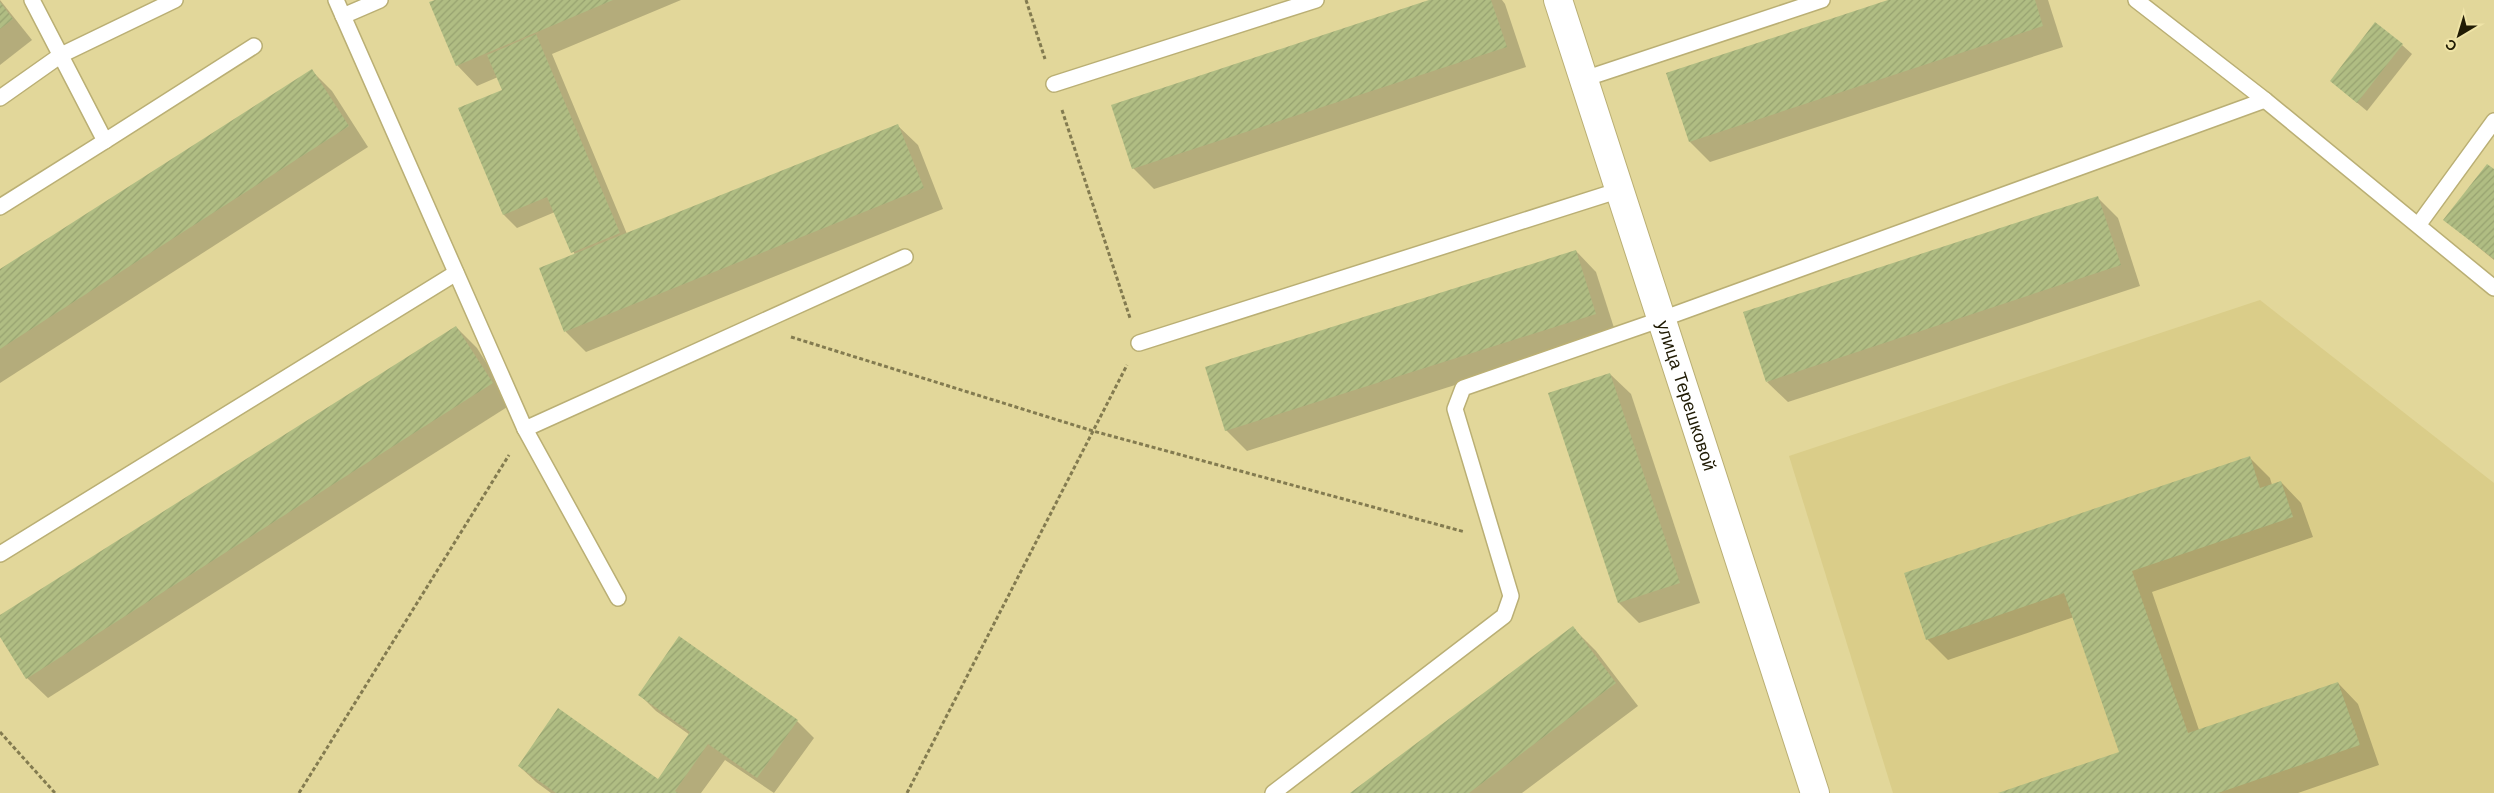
<svg xmlns="http://www.w3.org/2000/svg" width="2494" height="793" viewBox="0 0 2494 793" font-family="Helvetica,sans-serif">
<defs>
<pattern id="building-hatch" width="6" height="6" patternUnits="userSpaceOnUse" patternTransform="scale(1.25)"><rect width="6" height="6" fill="#b0bd83"/><path d="M-1 1l2-2M0 6l6-6M5 7l2-2" fill="none" stroke="#97a270"/></pattern>
</defs>
<rect width="100%" height="100%" fill="#e2d79a"/>
<polygon fill="#dacd89" points="2260,300 2494,483 2494,793 1893,793 1789,456"/>
<g fill="#0003">
<polygon points="0,0 32,40 0,65"/>
<polygon points="438,0 681,0 552,54 627,234 897,125 918,145 943,209 586,352 566,332 540,269 575,255 555,212 517,228 504,215 503,90 498,77 477,86 457,65"/>
<polygon points="1433,0 1502,0 1505,4 1526,67 1154,189 1133,168"/>
<polygon points="1892,0 2048,0 2063,47 1710,162 1690,142 1667,74"/>
<polygon points="2402,45 2412,54 2367,111 2331,81"/>
<polygon points="312,71 332,91 368,147 0,383 0,270"/>
<polygon points="2494,171 2494,260 2445,220"/>
<polygon points="2097,197 2118,218 2140,286 1788,402 1767,382"/>
<polygon points="1576,251 1596,272 1616,334 1247,451 1226,430"/>
<polygon points="456,327 477,348 512,404 48,698 27,678 0,634 0,617"/>
<polygon points="1610,374 1631,394 1700,603 1639,623 1619,603 1550,394"/>
<polygon points="2249,457 2270,478 2272,485 2281,482 2301,503 2313,537 2152,592 2199,730 2338,683 2358,704 2379,765 2298,793 2001,793 2120,753 2074,617 1948,660 1927,639"/>
<polygon points="1573,628 1596,651 1638,706 1522,793 1352,793"/>
<polygon points="679,638 797,721 814,738 774,793 725,760 701,793 551,793 536,782 519,766 658,780 690,735 656,711 640,695"/>
</g>
<g fill="url(#building-hatch)">
<polygon points="435,0 613,0 456,66 429,2"/>
<polygon points="1429,0 1491,0 1507,47 1132,169 1111,105"/>
<polygon points="1888,0 2035,0 2043,26 1689,142 1666,73"/>
<polygon points="0,2 13,19 0,29"/>
<polygon points="2375,22 2403,44 2357,103 2330,81"/>
<polygon points="536,34 620,233 571,253 547,197 503,215 458,108 502,90 487,55"/>
<polygon points="312,69 349,126 0,349 0,269"/>
<polygon points="898,124 924,188 564,332 539,268"/>
<polygon points="2487,164 2494,169 2494,259 2443,220"/>
<polygon points="2098,196 2121,265 1766,382 1743,312"/>
<polygon points="1576,250 1596,314 1225,431 1205,367"/>
<polygon points="456,326 493,383 26,679 0,637 0,615"/>
<polygon points="1610,373 1680,583 1618,603 1548,393"/>
<polygon points="2250,456 2260,488 2281,481 2293,517 2132,571 2188,733 2338,682 2360,745 2218,793 1998,793 2119,752 2064,593 1926,640 1904,573"/>
<polygon points="1573,626 1616,683 1469,793 1350,793"/>
<polygon points="679,636 798,720 757,778 708,744 675,791 678,793 556,793 518,766 558,708 658,779 690,732 638,695"/>
</g>
<g fill="none" stroke-linecap="round" stroke-linejoin="round">
<g stroke="#baaf74" stroke-width="18">
<g id="lane">
<polyline points="336,0 525,429 618,598"/>
<polyline points="2136,0 2265,100 2494,288"/>
<polyline points="343,16 380,0"/>
<polyline points="1584,79 1822,0"/>
<polyline points="1054,84 1316,0"/>
<polyline points="0,98 61,55 175,0"/>
<polyline points="105,141 254,46"/>
<polyline points="0,207 105,141 32,0"/>
<polyline points="2419,224 2494,121"/>
<polyline points="1139,343 1620,190"/>
<polyline points="525,429 905,257"/>
<polyline points="0,554 456,273"/>
<polyline points="1273,793 1504,616 1511,596 1455,409 1463,388 1662,319 2265,100"/>
</g>
</g>
<g stroke="#baaf74" stroke-width="30">
<g id="secondary">
<path id="s1" d="M 1558,0 L 1815,793"/>
</g>
</g>
<g stroke="#837b50" stroke-width="3" stroke-dasharray="4 2.5" stroke-linecap="butt">
<polyline points="1026,0 1045,59"/>
<polyline points="1062,110 1130,318"/>
<polyline points="791,337 1093,431 1465,532"/>
<polyline points="0,732 55,793"/>
<polyline points="299,793 509,455"/>
<polyline points="907,793 1127,365"/>
</g>
<use href="#lane" stroke="#fff" stroke-width="15"/>
<use href="#secondary" stroke="#fff" stroke-width="28"/>
</g>
<g text-anchor="middle" stroke-width="4" stroke-linejoin="round" paint-order="stroke">
<g font-size="18" fill="#201b04" stroke="#efe4a7">
<text dy="6" stroke="none"><textPath href="#s1" startOffset="416">улица Терешковой</textPath></text>
</g>
</g>
<g transform="translate(2459 35) rotate(218)" stroke="#efe4a7" stroke-width="4" paint-order="stroke">
<path d="M0-4L9 19L0 12L-9 19Z" fill="#201b04"/>
<text y="-8" font-size="14" font-weight="bold" text-anchor="middle" fill="#201b04">С</text>
</g>
</svg>
